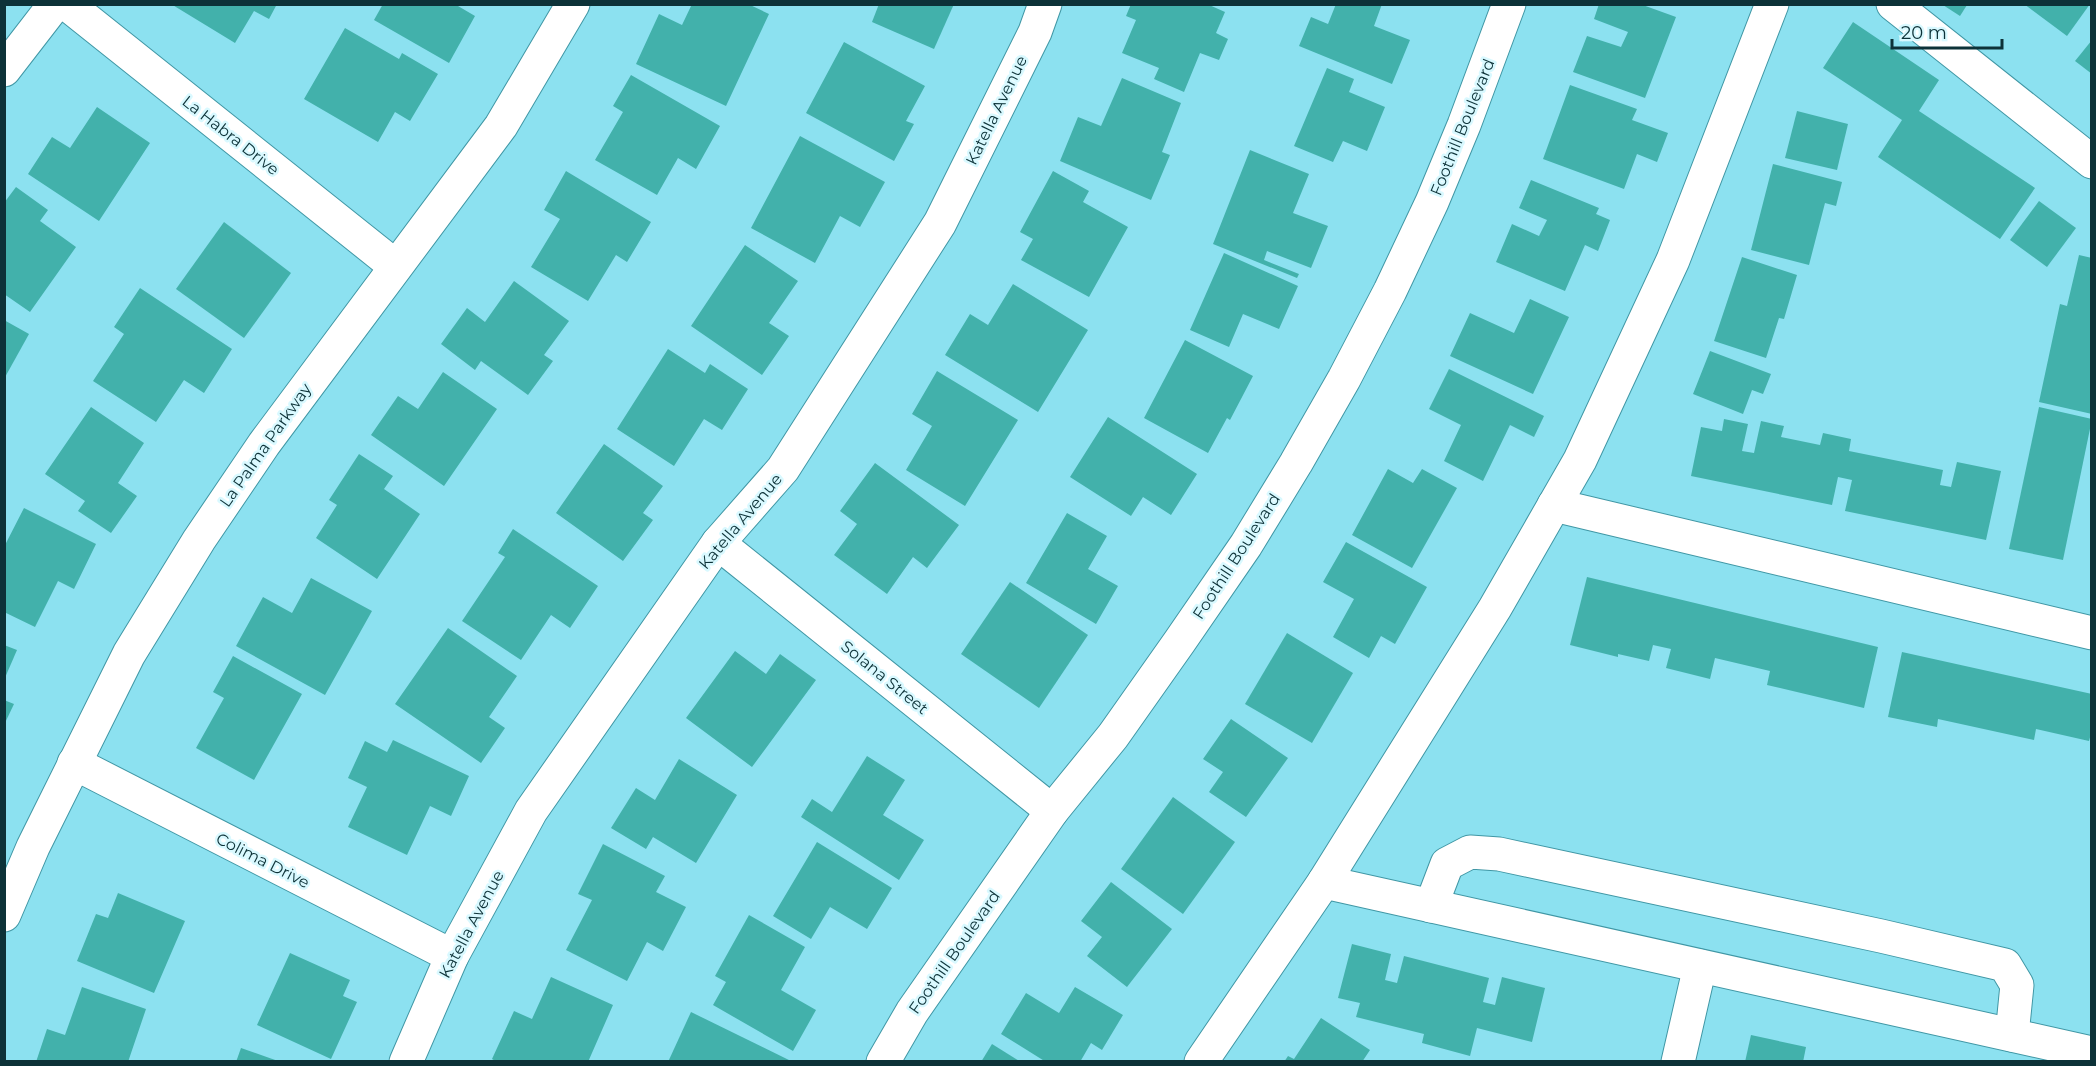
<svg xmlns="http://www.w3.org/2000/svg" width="2096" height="1066" viewBox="0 0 2096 1066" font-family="Montserrat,sans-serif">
<rect width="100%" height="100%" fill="#8ce1f0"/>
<g fill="#42b1ab">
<polygon points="171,4 277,4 269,19 254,11 235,43"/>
<polygon points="383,4 459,4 458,6 475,16 449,63 374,20"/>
<polygon points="692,4 748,4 769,14 726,106 636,64 659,14 682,25"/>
<polygon points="879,4 954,4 934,49 872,22"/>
<polygon points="1131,4 1207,4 1225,12 1216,33 1228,39 1219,60 1200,53 1184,92 1154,79 1159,68 1122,53 1136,20 1126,16"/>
<polygon points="1336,4 1382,4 1374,26 1410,40 1392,84 1299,46 1311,17 1328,24"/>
<polygon points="1599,4 1640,4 1676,17 1645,98 1573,72 1587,36 1621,47 1628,32 1594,19"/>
<polygon points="2024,4 2090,4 2067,36"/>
<polygon points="1943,5 1967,5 1960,16"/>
<polygon points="1853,22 1939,80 1919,111 2035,188 2000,239 1878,157 1902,120 1823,68"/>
<polygon points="345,28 399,59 402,53 438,74 410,121 395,112 378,142 304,99"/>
<polygon points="2092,40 2092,74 2075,61"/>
<polygon points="844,42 925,86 906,121 914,124 894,161 806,113"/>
<polygon points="1327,68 1354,79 1349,92 1385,107 1367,151 1343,141 1333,162 1294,146"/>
<polygon points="631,75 720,126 696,169 678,158 657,195 595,160 623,112 613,106"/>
<polygon points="1122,78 1181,103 1162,152 1170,155 1151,200 1060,161 1078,117 1101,126"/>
<polygon points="1570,85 1637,109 1632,120 1668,133 1657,162 1637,154 1624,189 1543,159"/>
<polygon points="97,107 150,143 99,221 28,174 52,137 70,148"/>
<polygon points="1797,111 1848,124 1837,170 1785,158"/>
<polygon points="800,136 885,182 860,227 840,216 815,263 751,228"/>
<polygon points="1250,150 1309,174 1293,213 1328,226 1311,268 1267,251 1264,260 1299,274 1297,278 1213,244"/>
<polygon points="1773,164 1842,182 1836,206 1825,203 1809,265 1751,250"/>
<polygon points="566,171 651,222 627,262 616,255 588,301 531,267 560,219 544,210"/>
<polygon points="1053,171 1089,191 1083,202 1128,227 1089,297 1021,260 1033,239 1020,232"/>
<polygon points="1531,180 1599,208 1596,214 1610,220 1598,251 1585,245 1565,291 1496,262 1512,224 1539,236 1547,220 1519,208"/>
<polygon points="16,187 48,210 40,221 76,247 30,312 4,294 4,203"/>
<polygon points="2039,201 2076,228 2047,267 2010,240"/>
<polygon points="224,222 291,273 244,338 176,289"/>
<polygon points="745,245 798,281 769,323 789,336 762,375 691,326"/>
<polygon points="1224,253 1298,286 1279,329 1243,314 1229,347 1190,330"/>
<polygon points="2079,255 2092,258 2092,414 2039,402 2060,304 2067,306"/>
<polygon points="1742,257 1797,275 1784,319 1779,318 1766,358 1714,341"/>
<polygon points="514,281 569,321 544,355 553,361 528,395 481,361 475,370 441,344 467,308 485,322"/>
<polygon points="1013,284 1088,330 1038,412 945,355 970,314 988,325"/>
<polygon points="140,288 232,349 204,393 184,380 156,422 93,381 124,334 114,327"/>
<polygon points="1530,299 1569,317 1533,394 1450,356 1470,313 1514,333"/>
<polygon points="4,320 29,334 4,379"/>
<polygon points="1185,340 1253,376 1230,420 1227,418 1208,453 1144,418"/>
<polygon points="668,349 705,373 710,364 748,389 722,430 704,419 674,466 617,429"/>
<polygon points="1710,351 1771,374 1763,394 1752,390 1743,414 1693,394"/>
<polygon points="1449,369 1544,416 1534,437 1510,425 1483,481 1444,461 1461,425 1429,409"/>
<polygon points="937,371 1018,420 965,506 906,470 932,426 912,414"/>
<polygon points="443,372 497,409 444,486 371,435 398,396 418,409"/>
<polygon points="91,407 144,443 118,483 137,496 111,533 78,511 85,501 45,474"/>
<polygon points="2039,407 2092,419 2063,560 2009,549"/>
<polygon points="1108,417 1197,474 1171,515 1143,497 1131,516 1070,477"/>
<polygon points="1724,419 1748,424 1742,451 1754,453 1761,421 1784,426 1781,437 1820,445 1823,433 1851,439 1849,451 1943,470 1940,485 1951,487 1957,462 2001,471 1986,540 1845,511 1852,480 1838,477 1832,505 1691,476 1701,427 1722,431"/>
<polygon points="604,444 663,486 643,513 653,520 623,561 556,513"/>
<polygon points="359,454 393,476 384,489 420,514 377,579 316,538 337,505 329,500"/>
<polygon points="875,463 959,525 927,568 913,557 887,594 834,555 857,524 840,511"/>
<polygon points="1388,469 1413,483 1422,469 1457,488 1412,568 1352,535"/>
<polygon points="24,508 96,544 74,589 58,581 35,627 4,612 4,547"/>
<polygon points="1067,513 1107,536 1088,569 1118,586 1096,624 1026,583"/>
<polygon points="513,529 598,586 570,628 551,615 521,660 462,621 505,557 498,553"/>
<polygon points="1346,542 1427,587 1395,644 1381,636 1369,658 1333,637 1354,599 1323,582"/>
<polygon points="1587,577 1878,647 1864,708 1767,685 1770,671 1715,658 1710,679 1666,668 1671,649 1653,645 1649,661 1618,654 1618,657 1570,645"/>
<polygon points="311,578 372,611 325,695 236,646 263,597 292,613"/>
<polygon points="1010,582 1088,635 1039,708 961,654"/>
<polygon points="448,628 517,676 489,717 505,728 481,763 395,704"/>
<polygon points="1287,633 1353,673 1312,743 1245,704"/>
<polygon points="4,645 17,650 4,680"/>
<polygon points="735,651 766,674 780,654 816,680 752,767 686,718"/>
<polygon points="1902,652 2092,694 2092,730 2089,741 2036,729 2034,740 1938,719 1937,727 1888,717"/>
<polygon points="233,656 302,694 254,780 196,748 224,698 213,692"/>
<polygon points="4,700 14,704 4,725"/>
<polygon points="1231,719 1288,758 1246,817 1209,792 1223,772 1203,759"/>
<polygon points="393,740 469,776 451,816 430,806 407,855 348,827 367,787 348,778 365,741 387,752"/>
<polygon points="867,756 905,780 883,815 924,840 899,880 801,817 812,799 832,812"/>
<polygon points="679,759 737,795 696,863 653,837 646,849 611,828 636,788 655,800"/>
<polygon points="1173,797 1235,842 1183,914 1121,869"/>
<polygon points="817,842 892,888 867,929 830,907 811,939 773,916"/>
<polygon points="603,844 665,876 656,892 686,907 663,951 647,942 627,981 566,950 592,900 578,894"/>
<polygon points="1111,882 1172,929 1127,987 1087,956 1102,937 1081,921"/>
<polygon points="118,893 185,921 154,993 77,961 96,914 108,918"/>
<polygon points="749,915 805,947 781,990 816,1010 793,1051 713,1005 726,982 715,976"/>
<polygon points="1352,944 1391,954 1385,980 1397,983 1404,956 1489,978 1483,1002 1495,1005 1502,977 1545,988 1532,1042 1477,1028 1470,1056 1422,1043 1424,1034 1356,1017 1360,1003 1338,998"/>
<polygon points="290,953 350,980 343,996 357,1002 331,1059 257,1025"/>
<polygon points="551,977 613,1005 588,1062 497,1062 492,1059 514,1011 532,1019"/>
<polygon points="82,987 146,1009 128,1062 36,1062 47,1029 65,1035"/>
<polygon points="1075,987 1123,1015 1102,1050 1091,1043 1080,1062 1046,1062 1001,1034 1026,993 1059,1013"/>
<polygon points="691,1012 793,1062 668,1062"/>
<polygon points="1321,1018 1370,1050 1362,1062 1284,1062 1288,1056 1294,1059"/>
<polygon points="1751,1035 1806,1047 1803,1062 1745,1062"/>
<polygon points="992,1044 1021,1062 981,1062"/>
<polygon points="241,1048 278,1061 278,1062 236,1062"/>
</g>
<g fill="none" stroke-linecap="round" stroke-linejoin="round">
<g stroke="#4097a5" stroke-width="35">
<g id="minor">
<polyline points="67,4 395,266"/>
<polyline points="1893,4 2092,162"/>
<polyline points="4,70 55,4"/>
<polyline points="1554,505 2092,633"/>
<polyline points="718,543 1052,811"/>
<polyline points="74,763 452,956"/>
<polyline points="1324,882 2092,1053"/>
<polyline points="1431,906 1447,864 1470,852 1499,854 1881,936 2005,965 2017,985 2012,1035"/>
<polyline points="4,915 33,847 129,654 199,540 264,444 501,126 573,4"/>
<polyline points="406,1062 452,956 531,811 718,543 783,469 940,223 1035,32 1045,4"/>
<polyline points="883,1062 912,1012 1052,811 1113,736 1180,641 1246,545 1296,463 1344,379 1390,291 1432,202 1464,125 1509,4"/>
<polyline points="1201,1062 1324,882 1495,608 1580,460 1673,260 1772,4"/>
<polyline points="1678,1062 1700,966"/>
</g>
</g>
<use href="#minor" stroke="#fff" stroke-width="33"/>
</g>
<g text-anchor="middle" stroke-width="5" stroke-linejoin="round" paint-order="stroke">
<g font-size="16" fill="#0d3238" stroke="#d9f9ff">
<text transform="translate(996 110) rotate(-64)" y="6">Katella Avenue</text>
<text transform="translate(1462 127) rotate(-68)" y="6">Foothill Boulevard</text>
<text transform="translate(231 135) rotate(38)" y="6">La Habra Drive</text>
<text transform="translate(265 445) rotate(-55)" y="6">La Palma Parkway</text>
<text transform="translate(740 521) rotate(-50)" y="6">Katella Avenue</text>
<text transform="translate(1236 556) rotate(-57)" y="6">Foothill Boulevard</text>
<text transform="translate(885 677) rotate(39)" y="6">Solana Street</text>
<text transform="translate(263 860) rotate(27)" y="6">Colima Drive</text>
<text transform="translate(471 924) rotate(-62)" y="6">Katella Avenue</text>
<text transform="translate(954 952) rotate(-55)" y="6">Foothill Boulevard</text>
</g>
</g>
<rect width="2096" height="1066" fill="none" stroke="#0d3238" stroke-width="12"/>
<path d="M1892 39v9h110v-9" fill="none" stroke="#0d3238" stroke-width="3"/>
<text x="1901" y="39" font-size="18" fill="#0d3238" stroke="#d9f9ff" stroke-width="4.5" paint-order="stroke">20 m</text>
</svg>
